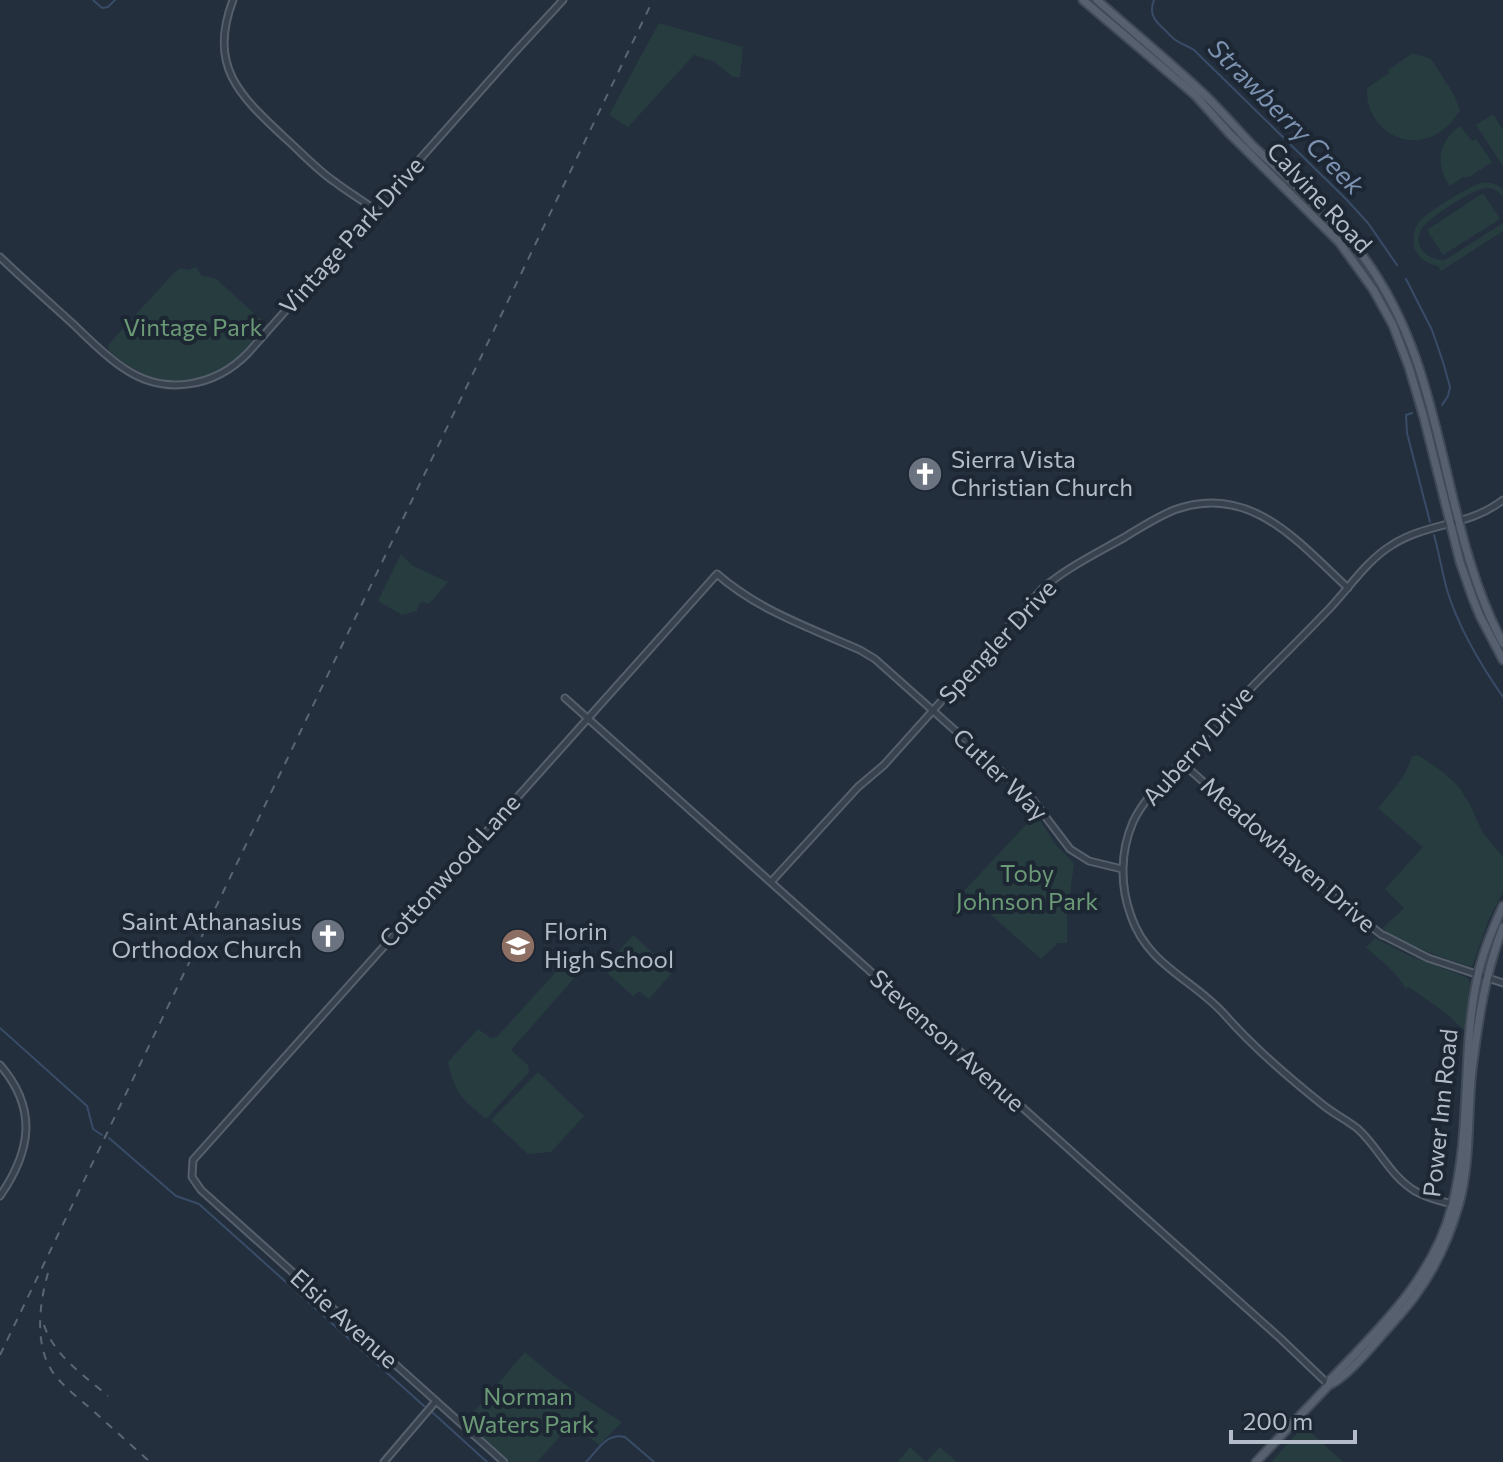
<svg xmlns="http://www.w3.org/2000/svg" width="1503" height="1462" viewBox="0 0 1503 1462" font-family="Commissioner,sans-serif">
<rect width="100%" height="100%" fill="#242f3e"/>
<g fill="#263c3f">
<polygon points="659,23 743,47 740,77 733,77 715,62 694,55 628,127 609,115"/>
<path d="M 1413,53 L 1431,59 L 1453,93 L 1460,110 C 1455,118 1450,125 1443,130 C 1409,156 1365,129 1367,88 L 1389,73 L 1388,70 Z"/>
<polygon points="1493,114 1503,130 1503,166 1476,125"/>
<path d="M 1460,126 L 1472,141 L 1476,139 L 1492,162 L 1469,177 L 1463,177 L 1450,186 C 1435,165 1438,141 1460,126 Z"/>
<path d="M 1480,183 C 1489,182 1496,183 1503,189 L 1503,196 C 1498,191 1494,188 1486,188 C 1475,188 1428,218 1422,228 C 1411,245 1427,261 1445,260 L 1503,223 L 1503,231 L 1441,271 L 1438,266 C 1427,264 1418,258 1414,247 C 1412,238 1414,229 1419,222 C 1428,211 1467,188 1480,183 Z"/>
<polygon points="1483,193 1500,219 1443,255 1427,230"/>
<path d="M 196,267 L 202,276 L 215,278 L 267,325 C 256,337 246,352 233,362 C 191,394 146,384 109,351 L 108,345 L 171,276 L 180,268 L 188,270 Z"/>
<polygon points="401,554 413,566 448,582 429,604 423,602 419,604 417,611 402,615 378,601"/>
<path d="M 1418,755 L 1443,772 L 1459,787 L 1469,803 L 1483,833 L 1503,857 L 1503,892 L 1489,919 L 1472,967 C 1440,957 1411,947 1382,929 L 1404,908 L 1385,889 L 1423,847 L 1378,808 C 1392,792 1406,777 1412,756 Z"/>
<polygon points="1036,814 1056,845 1074,863 1067,917 1067,943 1058,943 1041,959 964,891"/>
<polygon points="633,935 663,962 661,965 671,974 649,999 639,991 633,996 603,969"/>
<path d="M 1375,938 L 1410,956 L 1466,977 L 1470,981 L 1470,985 L 1465,1031 L 1446,1013 L 1409,987 L 1405,988 C 1397,971 1380,961 1366,947 Z"/>
<path d="M 563,964 L 576,976 L 511,1050 L 528,1065 L 529,1072 L 486,1119 C 461,1098 455,1094 448,1062 L 478,1029 L 491,1038 L 497,1037 Z"/>
<polygon points="538,1072 584,1116 551,1152 528,1154 491,1120"/>
<path d="M 525,1352 C 555,1379 588,1401 622,1422 L 599,1445 L 572,1423 L 537,1462 L 511,1462 L 465,1422 Z"/>
<polygon points="1304,1426 1343,1462 1271,1462"/>
<polygon points="910,1447 926,1462 940,1447 957,1462 898,1462"/>
</g>
<g fill="none" stroke-linecap="round" stroke-linejoin="round">
<g stroke="#394c67" stroke-width="2">
<polyline points="93,0 102,8 108,7 115,0"/>
<path d="M 1154,0 C 1148,15 1156,22 1167,32 C 1170,35 1173,39 1177,41 C 1183,45 1188,46 1194,50 L 1345,198 L 1368,223 L 1397,265"/>
<polyline points="1406,279 1432,330 1443,362 1450,387 1448,396 1442,405"/>
<polyline points="1412,413 1406,415 1407,433 1430,522"/>
<path d="M 1434,535 C 1439,553 1442,572 1447,590 C 1459,629 1480,664 1503,697"/>
<polyline points="0,1028 87,1106 93,1129 102,1135"/>
<polyline points="109,1138 176,1196 199,1204 424,1406"/>
<polyline points="432,1412 487,1462"/>
<path d="M 586,1462 C 598,1450 607,1432 625,1437 L 654,1462"/>
</g>
<g stroke="#565f6c" stroke-width="9">
<g id="minor">
<path d="M 233,0 C 208,66 239,95 284,137 C 301,152 317,170 335,182 C 348,192 362,200 375,210"/>
<path d="M 0,257 C 24,280 49,302 73,324 C 90,340 106,357 125,369 C 165,396 215,387 248,353 L 514,53 L 563,0"/>
<polyline points="565,698 1281,1339 1329,1385"/>
<polyline points="1181,762 1331,895 1382,935 1385,936 1428,958 1503,983"/>
<path d="M 771,882 L 858,787 L 884,765 L 1042,589 C 1066,568 1097,553 1125,537 C 1141,527 1157,517 1174,510 C 1250,482 1298,542 1348,588"/>
<path d="M 0,1065 C 38,1109 31,1151 0,1196"/>
<path d="M 1455,1205 C 1441,1201 1427,1198 1415,1191 C 1390,1176 1379,1148 1358,1129 C 1347,1120 1334,1114 1323,1105 C 1289,1078 1254,1048 1225,1015 C 1193,979 1148,966 1131,916 C 1120,886 1120,852 1133,822 C 1144,798 1165,780 1182,761 C 1229,708 1280,660 1329,609 C 1349,588 1367,560 1392,545 C 1428,522 1468,527 1503,500"/>
<polyline points="384,1462 436,1401"/>
<path d="M 504,1462 L 201,1190 L 192,1177 L 193,1160 L 717,574 C 758,610 810,628 860,650 L 875,659 L 1032,799 L 1070,849 L 1089,861 L 1122,869"/>
</g>
</g>
<g stroke="#414a57" stroke-width="11">
<g id="major">
<polyline points="1083,0 1195,95 1229,133 1339,242 1373,289 1393,325 1409,367 1424,418 1460,562 1473,599 1480,616 1503,660"/>
<path d="M 1097,0 C 1133,32 1171,63 1206,96 C 1222,112 1237,129 1252,145 C 1287,178 1325,210 1356,247 C 1382,280 1402,319 1416,359 C 1448,450 1457,559 1503,643"/>
<path d="M 1329,1385 C 1344,1380 1371,1348 1382,1335 C 1394,1321 1407,1308 1417,1293 C 1436,1267 1450,1235 1459,1204 C 1471,1160 1467,1115 1472,1070 C 1478,1022 1485,973 1503,927"/>
<path d="M 1256,1462 L 1329,1385 L 1331,1379 C 1380,1328 1434,1277 1452,1206 C 1472,1131 1461,1050 1478,975 C 1483,951 1493,928 1503,906"/>
</g>
</g>
<use href="#minor" stroke="#38414e" stroke-width="5"/>
<use href="#major" stroke="#56606e" stroke-width="7"/>
<g stroke="#5a6575" stroke-width="2" stroke-dasharray="8 8" stroke-linecap="butt">
<path d="M 48,1273 C 39,1304 34,1347 54,1374 C 64,1387 78,1398 90,1408 C 110,1426 130,1444 150,1462"/>
<path d="M 44,1325 C 54,1356 85,1376 108,1396"/>
<polyline points="0,1355 653,0"/>
</g>
</g>
<defs>
<g id="church-disc" transform="scale(1.8)"><circle r="9.5" fill="#6b7280" stroke="#1d2633"/><path d="M-1.2-6h2.4v3.5h3.3v2.4h-3.3V6h-2.4V-.1h-3.3v-2.4h3.3Z" fill="#fff"/></g>
<g id="school-disc" transform="scale(1.8)"><circle r="9.5" fill="#8d6e63" stroke="#1d2633"/><path d="M0-5L7-2L0 1L-7-2ZM-4 1L0 2.5L4 1V4Q0 6-4 4Z" fill="#fff"/></g>
</defs>
<g fill-rule="evenodd">
<use href="#church-disc" x="925" y="474"/>
<use href="#church-disc" x="328" y="936"/>
<use href="#school-disc" x="518" y="946"/>
</g>
<g text-anchor="middle" stroke-width="8" stroke-linejoin="round" paint-order="stroke">
<g font-size="24" fill="#b4bcc9" stroke="#1d2633">
<text transform="translate(1319 198) rotate(47)" y="8">Calvine Road</text>
<text transform="translate(352 236) rotate(-48)" y="8">Vintage Park Drive</text>
<text transform="translate(998 642) rotate(-47)" y="8">Spengler Drive</text>
<text transform="translate(1198 746) rotate(-48)" y="8">Auberry Drive</text>
<text transform="translate(1000 775) rotate(44)" y="8">Cutler Way</text>
<text transform="translate(1288 855) rotate(41)" y="8">Meadowhaven Drive</text>
<text transform="translate(450 871) rotate(-48)" y="8">Cottonwood Lane</text>
<text transform="translate(947 1041) rotate(42)" y="8">Stevenson Avenue</text>
<text transform="translate(1441 1113) rotate(-84)" y="8">Power Inn Road</text>
<text transform="translate(344 1319) rotate(42)" y="8">Elsie Avenue</text>
</g>
<g font-size="24" fill="#6b9a76" stroke="#1d2633">
<text x="193" y="336">Vintage Park</text>
<text x="1027" y="882">Toby<tspan x="1027" dy="28">Johnson Park</tspan></text>
<text x="528" y="1405">Norman<tspan x="528" dy="28">Waters Park</tspan></text>
</g>
<g font-size="24" fill="#b4bcc9" stroke="#1d2633" text-anchor="start">
<text x="951" y="468">Sierra Vista<tspan x="951" dy="28">Christian Church</tspan></text>
<text x="302" y="930" text-anchor="end">Saint Athanasius<tspan x="302" dy="28">Orthodox Church</tspan></text>
<text x="544" y="940">Florin<tspan x="544" dy="28">High School</tspan></text>
</g>
<g font-size="26" font-style="italic" fill="#7c92b1" stroke="#1d2633">
<text transform="translate(1286 117) rotate(45)" y="9">Strawberry Creek</text>
</g>
</g>
<path d="M1231 1430v12h124v-12" fill="none" stroke="#b4bcc9" stroke-width="4"/>
<text x="1243" y="1430" font-size="24" fill="#b4bcc9" stroke="#1d2633" stroke-width="6" paint-order="stroke">200 m</text>
</svg>
